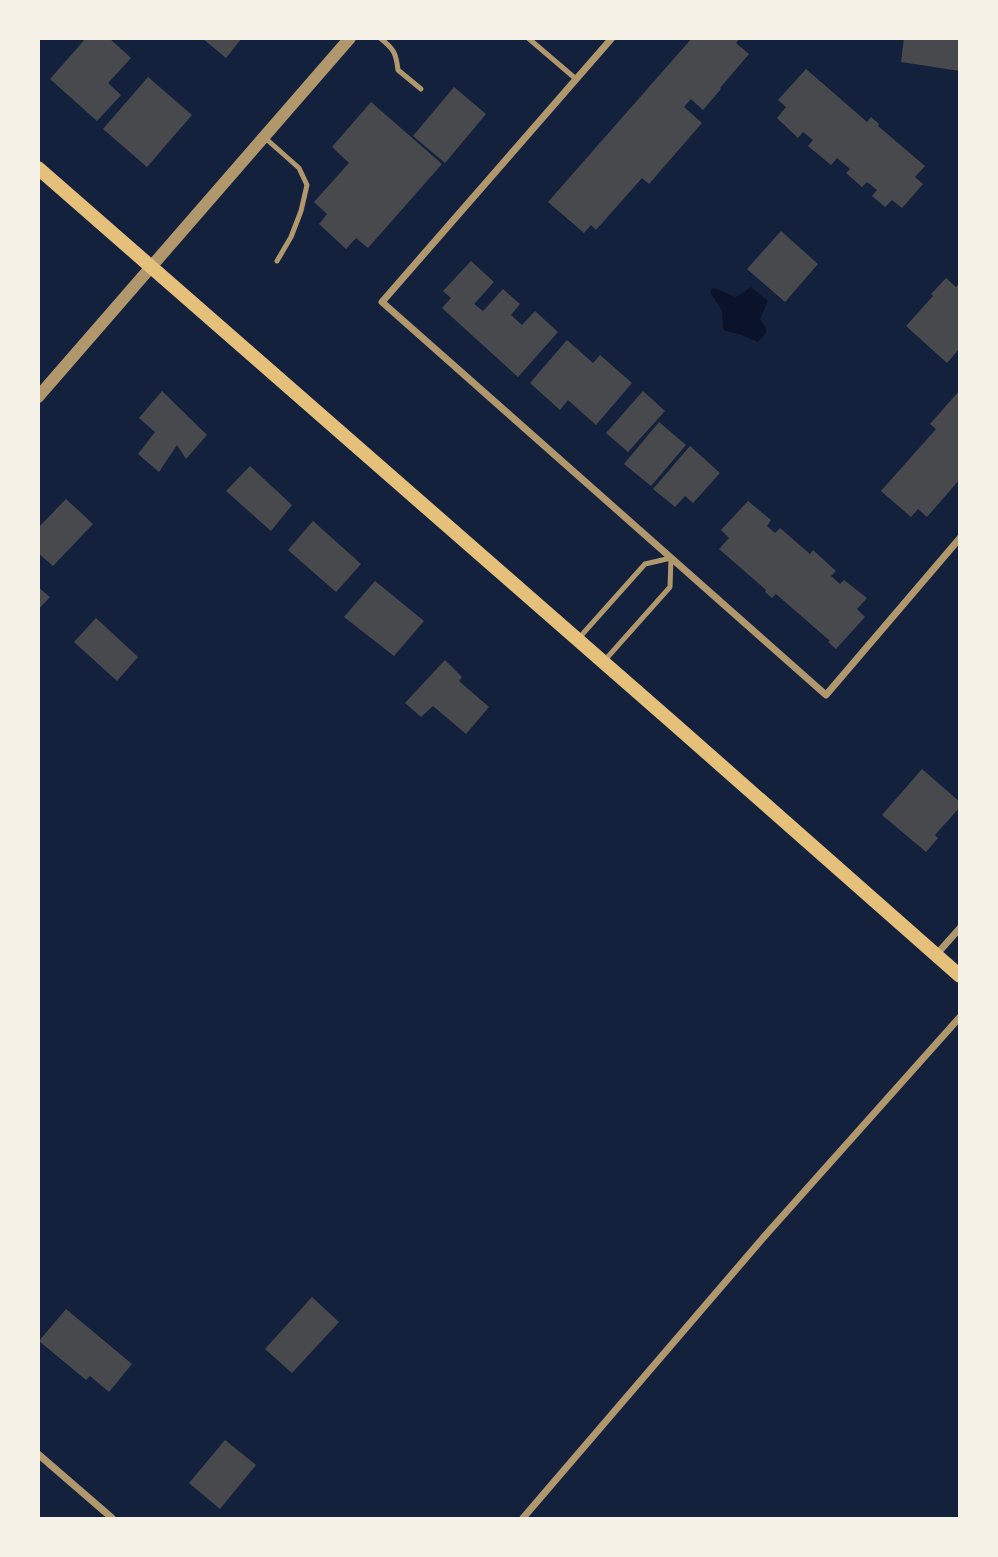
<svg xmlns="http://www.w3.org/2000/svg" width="998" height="1557" viewBox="0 0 998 1557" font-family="'Exo 2',sans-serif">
<rect width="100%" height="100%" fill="#14213d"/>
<path fill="#0b132b" d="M 751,287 L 768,301 L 760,319 C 769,331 768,331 758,342 L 739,334 L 725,331 L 723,328 L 722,311 L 710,292 L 712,288 L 714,288 L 736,297 Z"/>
<g fill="#48494c">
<polygon points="86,38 109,38 131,58 108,83 121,95 97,121 50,79"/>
<polygon points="202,38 242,38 226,58"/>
<polygon points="692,38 740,38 736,43 749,54 720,88 721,89 703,110 691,99 684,107 702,123 649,184 642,178 596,230 591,225 584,233 548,202"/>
<polygon points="904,38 960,38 960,71 901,62"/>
<polygon points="806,69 867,122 871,117 879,124 878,126 925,166 915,177 923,184 902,208 892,200 885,207 872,196 877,190 867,182 862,187 846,173 850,169 837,158 831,165 808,146 813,140 803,132 798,138 777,118 786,107 778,100"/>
<polygon points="148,77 192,115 147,167 103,129"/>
<polygon points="454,87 486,114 445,163 413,136"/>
<polygon points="371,102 442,164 368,248 356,238 346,249 319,224 327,214 314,202 349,163 332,147"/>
<polygon points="781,231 818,264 785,302 747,269"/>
<polygon points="471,261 494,282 474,304 483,311 503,289 520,304 511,315 522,325 535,311 558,332 518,377 442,308 451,298 443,291"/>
<polygon points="946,278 956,287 960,283 960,348 947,363 906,326 933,296 931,294"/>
<polygon points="567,340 593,363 600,355 632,383 596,425 568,400 560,410 530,383"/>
<polygon points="960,390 960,479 927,517 918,509 911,517 881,491 936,429 930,424"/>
<polygon points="162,391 207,435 186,459 177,445 159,472 138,454 155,432 139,418"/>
<polygon points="643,391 665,411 628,452 606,433"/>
<polygon points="659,422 686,445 651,486 624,464"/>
<polygon points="690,446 720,473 693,503 685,496 675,507 653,489"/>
<polygon points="250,466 292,505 271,531 226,491"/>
<polygon points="66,499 93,524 53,566 38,553 38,528"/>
<polygon points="748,501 771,520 767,526 775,533 780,528 810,554 813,550 836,571 831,576 840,584 844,580 867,598 857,609 865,617 836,649 828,642 830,641 776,594 772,598 765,592 766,590 719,549 729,538 721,530"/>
<polygon points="313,521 361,564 336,592 288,550"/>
<polygon points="375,581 424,621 394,656 344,617"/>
<polygon points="38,587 50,597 38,610"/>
<polygon points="96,618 138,657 117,681 74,642"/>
<polygon points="445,660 462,677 459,681 489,707 466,734 433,706 421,717 405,703"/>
<polygon points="922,769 960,802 960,807 935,835 938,838 926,852 882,815"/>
<polygon points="312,1297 339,1322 292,1373 265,1349"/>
<polygon points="66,1309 132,1364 109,1392 90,1376 86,1380 39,1341"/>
<polygon points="225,1440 256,1465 220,1509 189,1483"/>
</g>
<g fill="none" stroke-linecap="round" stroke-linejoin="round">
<g stroke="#b1986c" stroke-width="5">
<path d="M 380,38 C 394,49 396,53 398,70 L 421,89"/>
<polyline points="528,38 576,79"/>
<polyline points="264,137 299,168 307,185 301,211 291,237 277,261"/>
<polyline points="579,638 645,564 671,558 670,587 605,660"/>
</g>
<g stroke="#b1986c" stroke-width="7">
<polyline points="612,38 382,302 826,695 960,538"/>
<polyline points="936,955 960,928"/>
<polyline points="38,1454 112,1518"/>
<polyline points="523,1518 763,1238 960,1017"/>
</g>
<polyline stroke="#b1986c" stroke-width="12" points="38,397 350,38"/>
<polyline stroke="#e5c07b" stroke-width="14" points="38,168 673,723 960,976"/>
</g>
<rect width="998" height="1557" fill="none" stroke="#f6f1e7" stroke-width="80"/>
</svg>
